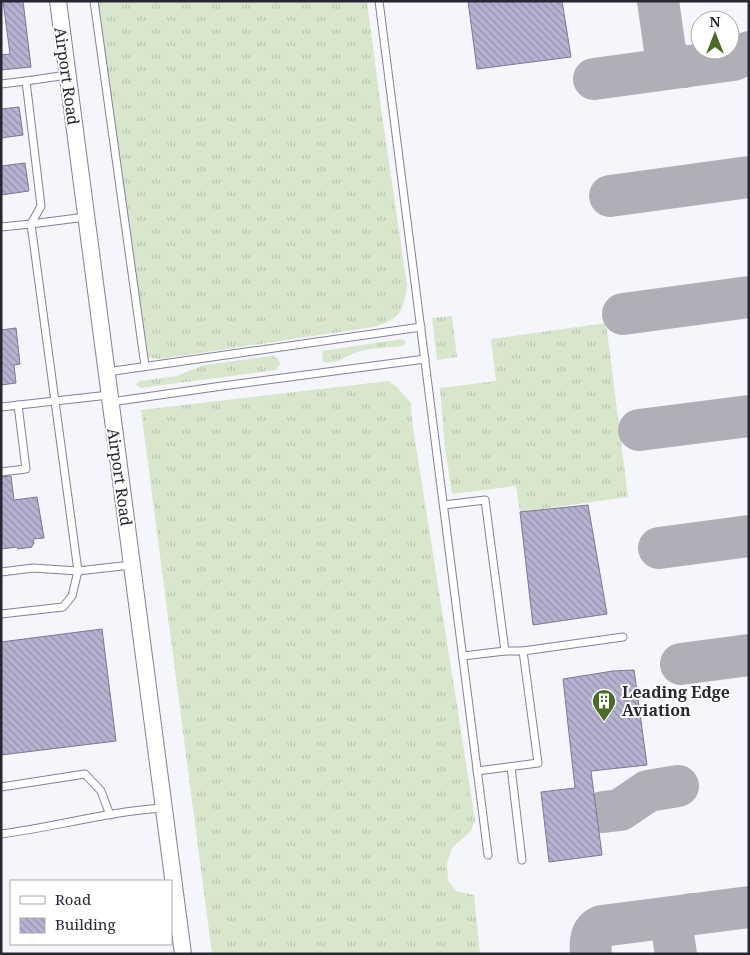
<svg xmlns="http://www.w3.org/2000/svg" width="750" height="955" viewBox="0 0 750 955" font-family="'Noto Serif',serif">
<defs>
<pattern id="grass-tufts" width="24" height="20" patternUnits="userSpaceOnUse" patternTransform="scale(1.25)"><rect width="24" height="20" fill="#d8e7cc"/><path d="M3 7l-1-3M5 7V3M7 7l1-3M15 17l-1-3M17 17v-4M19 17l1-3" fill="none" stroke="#b9c6b0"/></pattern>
<pattern id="building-back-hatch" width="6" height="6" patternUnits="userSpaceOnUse" patternTransform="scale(1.25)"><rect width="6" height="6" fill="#b6b2d2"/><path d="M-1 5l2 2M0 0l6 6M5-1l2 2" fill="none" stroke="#9491ab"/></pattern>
</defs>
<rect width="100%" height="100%" fill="#f5f5fc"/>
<g fill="url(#grass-tufts)">
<path d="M 94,1 L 367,1 L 380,101 L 407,285 C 404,312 399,320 373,327 L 160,359 L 144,357 Z"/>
<polygon points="452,316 457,357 437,360 432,318"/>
<polygon points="606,323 628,497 520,512 516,486 452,494 445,448 440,388 496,381 491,339"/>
<path d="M 402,339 L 405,341 L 405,344 L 402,346 C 388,348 370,348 357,352 C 347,356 335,365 323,362 L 322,351 Z"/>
<path d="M 272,356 C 277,357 279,359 280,364 L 276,370 L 140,388 L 136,385 L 139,381 L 176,376 L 204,365 Z"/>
<polygon points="389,381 397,387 411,403 412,421 475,820 471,831 452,848 447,863 448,880 456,891 474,895 480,954 212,954 141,410"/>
</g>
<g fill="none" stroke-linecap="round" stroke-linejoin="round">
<g stroke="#b0afb8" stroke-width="42">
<path d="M 658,1 L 665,50 C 669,59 674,64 684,67"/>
<polyline points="594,79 733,60 743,56 749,52"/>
<polyline points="610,196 749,177"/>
<polyline points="623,314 749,297"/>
<polyline points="639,430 749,416"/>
<polyline points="659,548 749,536"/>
<polyline points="681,664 749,655"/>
<polyline points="603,812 620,810 648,791 678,786"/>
<path d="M 591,954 C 590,942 590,931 602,926 L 749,907"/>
<path d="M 676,954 C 673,934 668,921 692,914"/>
</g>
</g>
<g fill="url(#building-back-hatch)" stroke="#7b7797">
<polygon points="3,1 23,1 31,67 1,70 1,55 10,54"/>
<polygon points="468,1 562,1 571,57 477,69"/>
<polygon points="19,107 23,135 1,138 1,109"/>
<polygon points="25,163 29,191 1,195 1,166"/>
<polygon points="16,328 20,364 14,365 16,383 1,385 1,330"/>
<polygon points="11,476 14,500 37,497 44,538 33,539 34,544 32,545 32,547 18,549 18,547 1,549 1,477"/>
<polygon points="588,505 607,614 533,625 520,512"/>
<polygon points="102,629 116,741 1,755 1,642"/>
<polygon points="634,670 647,765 591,771 602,855 549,862 541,792 575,788 563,679 613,671"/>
</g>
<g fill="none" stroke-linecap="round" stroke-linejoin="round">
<g stroke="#837f9f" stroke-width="9">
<g id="service">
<polyline points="94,1 145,366"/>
<polyline points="379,1 488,855"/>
<polyline points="26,81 67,75"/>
<polyline points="1,84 26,81 41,206 31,224 78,571 131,565"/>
<polyline points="1,227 31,224 86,217"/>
<polyline points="107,372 421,327"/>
<polyline points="111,402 215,387 425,359"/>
<polyline points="1,407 109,395"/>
<polyline points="1,472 26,469 18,405"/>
<polyline points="444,505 485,500 505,651"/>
<polyline points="1,572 33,568 78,571 72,596 63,607 1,614"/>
<polyline points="463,656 505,651 523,651 623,637"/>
<polyline points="511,767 522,860"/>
<polyline points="477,771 538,763 523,651"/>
<polyline points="1,787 85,774 101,791 110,815"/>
<path d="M 1,834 C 55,827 110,811 164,808"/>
</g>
</g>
<g stroke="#837f9f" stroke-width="18">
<polyline id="tertiary" points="58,1 183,954"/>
</g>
<use href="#service" stroke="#fff" stroke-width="7"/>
<use href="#tertiary" stroke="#fff" stroke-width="16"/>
</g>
<defs>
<g id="building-pin" transform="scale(1.25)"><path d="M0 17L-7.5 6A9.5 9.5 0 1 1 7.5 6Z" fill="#4a6d25" stroke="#fff"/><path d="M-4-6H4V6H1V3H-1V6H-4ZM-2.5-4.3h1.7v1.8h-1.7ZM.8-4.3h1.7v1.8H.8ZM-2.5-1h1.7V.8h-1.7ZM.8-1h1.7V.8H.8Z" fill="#fff"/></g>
</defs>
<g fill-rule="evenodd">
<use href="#building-pin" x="604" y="701"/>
</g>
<g text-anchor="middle" stroke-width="4" stroke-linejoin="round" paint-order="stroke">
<g font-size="16" fill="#272633" stroke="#fff">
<text transform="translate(67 76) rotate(82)" y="6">Airport Road</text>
<text transform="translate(120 477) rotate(82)" y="6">Airport Road</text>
</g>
<g font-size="16" font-weight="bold" fill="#272633" stroke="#fff" text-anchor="start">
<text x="622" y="698">Leading Edge<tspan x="622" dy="18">Aviation</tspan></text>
</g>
</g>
<rect width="750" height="955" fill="none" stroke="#272633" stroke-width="5"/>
<rect x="10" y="880" width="162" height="65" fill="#ffffff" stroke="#a9a8ad"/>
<rect x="20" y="896" width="25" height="8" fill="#ffffff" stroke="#a9a8ad"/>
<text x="55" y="905" font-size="15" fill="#272633">Road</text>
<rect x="20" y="918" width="25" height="15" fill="url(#building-back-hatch)" stroke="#a9a8ad"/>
<text x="55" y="930" font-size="15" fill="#272633">Building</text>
<g transform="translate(715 35)"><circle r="24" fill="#ffffff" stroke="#a9a8ad"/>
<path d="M0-4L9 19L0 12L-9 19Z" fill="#4a6d25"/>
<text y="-8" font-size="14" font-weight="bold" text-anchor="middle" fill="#272633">N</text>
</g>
</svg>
